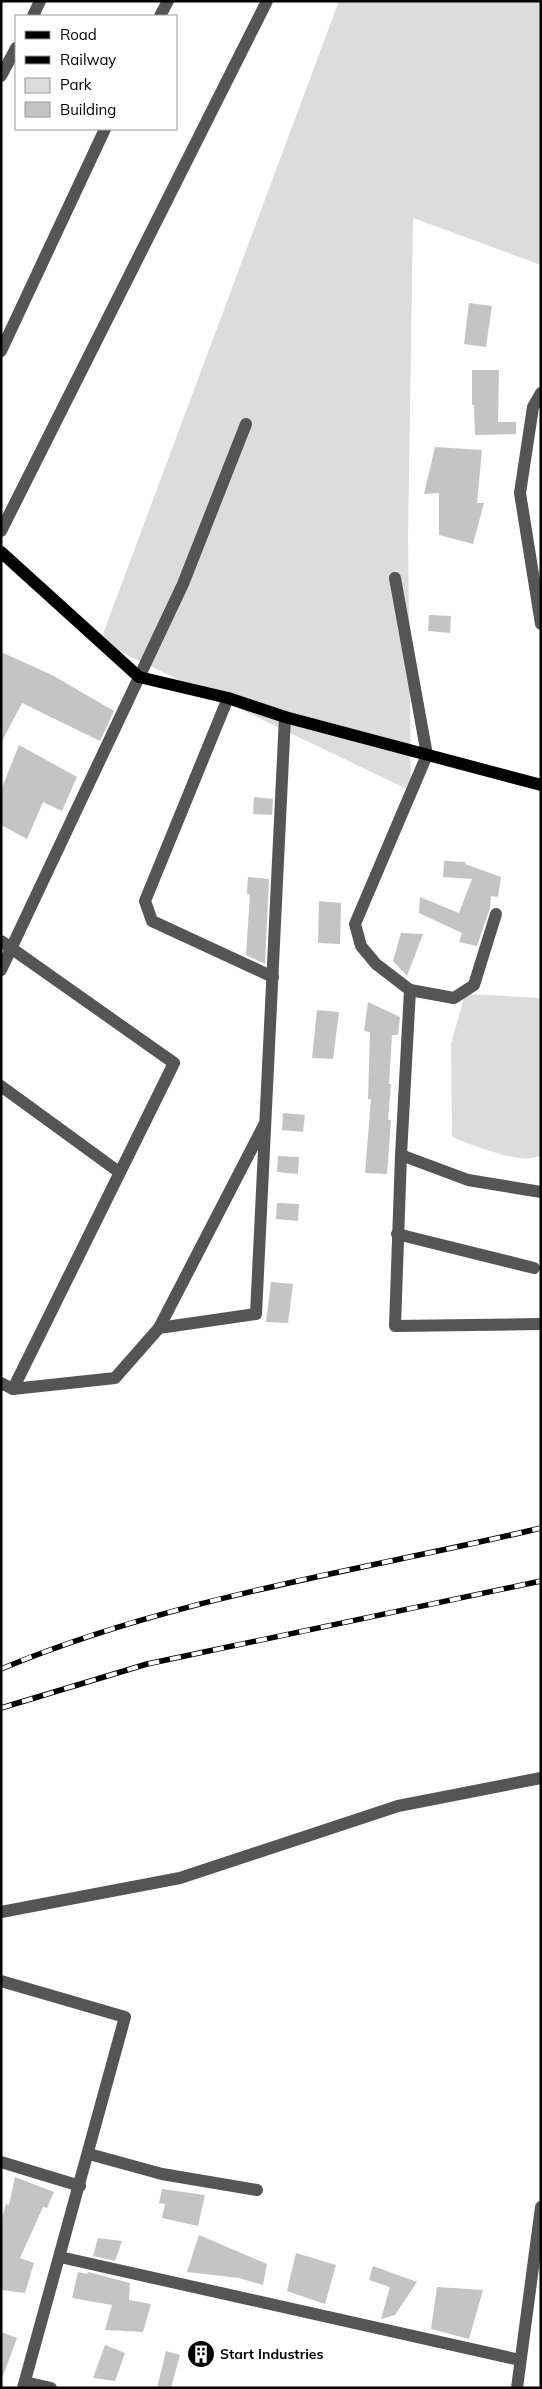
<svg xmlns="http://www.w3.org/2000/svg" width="542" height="2389" viewBox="0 0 542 2389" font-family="Mulish,sans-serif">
<rect width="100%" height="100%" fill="#fff"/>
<g fill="#dcdcdc">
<polygon points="339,1 541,1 541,265 413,218 408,537 411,791 100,642"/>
<path d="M 465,994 L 541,998 L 541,1155 C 524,1167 470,1144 452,1137 L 451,1044 Z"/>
</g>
<g fill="#c4c4c4">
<polygon points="469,303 492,306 486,347 464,344"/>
<polygon points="472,370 499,370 498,422 516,422 516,434 475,435 474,405 472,405"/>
<polygon points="435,447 482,450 477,503 484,503 473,544 439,535 439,493 424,494"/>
<polygon points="429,615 451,616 450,633 428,631"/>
<polygon points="1,652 52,675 114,711 100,741 22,703 1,743"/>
<polygon points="19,745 77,777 62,811 43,802 27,839 1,825 1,790"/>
<polygon points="254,797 273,799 272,815 253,814"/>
<polygon points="444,861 466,862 465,864 501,877 498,897 491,896 490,908 477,946 459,942 462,933 419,913 420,897 459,913 472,879 443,877"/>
<polygon points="248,877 269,879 265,964 246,955 250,894 247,894"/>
<polygon points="319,901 341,903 340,944 318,943"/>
<polygon points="401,933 423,934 407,976 393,961"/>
<polygon points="368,1002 400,1017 398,1035 392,1035 389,1084 391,1084 388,1120 391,1120 387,1174 365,1173 371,1099 368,1099 370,1032 364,1031"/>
<polygon points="317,1010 339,1012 333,1059 312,1058"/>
<polygon points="283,1113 305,1115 303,1132 282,1130"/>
<polygon points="278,1156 299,1157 298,1174 277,1172"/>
<polygon points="277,1203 299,1204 298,1221 276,1219"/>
<polygon points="271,1282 293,1284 288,1323 266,1322"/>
<polygon points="15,2177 54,2192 47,2208 43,2207 20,2258 34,2263 25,2293 1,2290 1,2221 6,2204 9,2205"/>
<polygon points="162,2189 205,2195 198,2226 162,2218 165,2204 159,2203"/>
<polygon points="199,2235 267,2264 263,2285 239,2278 187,2272"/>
<polygon points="98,2238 122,2241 115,2261 93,2256"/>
<polygon points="296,2253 336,2265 325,2304 287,2291"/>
<polygon points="373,2266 417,2282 395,2315 381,2319 390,2287 369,2280"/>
<polygon points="78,2272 87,2274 88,2272 130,2283 129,2300 151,2304 143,2332 105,2330 112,2305 72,2298"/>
<polygon points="437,2287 483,2290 469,2339 431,2329"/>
<polygon points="1,2332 17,2338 3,2376 1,2375"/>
<polygon points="193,2342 211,2343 209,2367 191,2366"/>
<polygon points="105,2345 125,2353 115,2381 93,2378"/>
<polygon points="166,2351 180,2355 171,2388 157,2388"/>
</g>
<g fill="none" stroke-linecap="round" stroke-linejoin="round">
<g stroke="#555" stroke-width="12">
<polyline points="33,16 40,1"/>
<polyline points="160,16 168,1"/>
<polyline points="1,76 16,48"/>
<polyline points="1,351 105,129"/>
<polyline points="541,393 533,407 520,493 541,624"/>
<polyline points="1,531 267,1"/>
<polyline points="395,578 427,755 355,924 361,946 376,964 410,990 401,1155 395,1326 541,1324"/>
<polyline points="228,698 145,901 152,921 273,977"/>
<polyline points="1,941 174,1063 13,1389 115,1378 159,1328 256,1314 285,717"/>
<polyline points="1,970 183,584 246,424"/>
<polyline points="410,990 454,998 474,985 496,914"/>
<polyline points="1,1086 119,1172"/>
<polyline points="401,1155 468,1180 541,1192"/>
<polyline points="397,1234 534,1268"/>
<polyline points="159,1328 264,1125"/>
<polyline points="1,1383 13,1389"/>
<polyline points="1,1912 180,1878 398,1806 541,1778"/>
<polyline points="1,1981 125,2017 23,2388"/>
<polyline points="89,2154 162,2174 257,2190"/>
<polyline points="1,2162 80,2186"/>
<polyline points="60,2257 520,2360"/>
<polyline points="25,2382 51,2388"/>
<polyline points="517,2388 541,2207"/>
</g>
<polyline stroke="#000" stroke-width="12" points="1,552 139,677 228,698 285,717 541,785"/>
<g stroke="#000" stroke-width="5.5">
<g id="rail">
<path d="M 1,1669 C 173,1597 360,1571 541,1528"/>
<polyline points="1,1708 147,1664 541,1581"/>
</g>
</g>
<use href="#rail" stroke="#fff" stroke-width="4" stroke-dasharray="11" stroke-linecap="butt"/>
</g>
<defs>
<g id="building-disc" transform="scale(1.4375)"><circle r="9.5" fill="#000" stroke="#fff"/><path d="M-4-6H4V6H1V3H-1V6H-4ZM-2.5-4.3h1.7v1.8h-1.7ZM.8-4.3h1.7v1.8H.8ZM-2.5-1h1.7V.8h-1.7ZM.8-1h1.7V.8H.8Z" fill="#fff"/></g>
</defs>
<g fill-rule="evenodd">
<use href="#building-disc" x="201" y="2354"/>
</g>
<g text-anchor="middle" stroke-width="4" stroke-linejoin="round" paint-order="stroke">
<g font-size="14" font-weight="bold" fill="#000" stroke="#fff" text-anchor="start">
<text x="220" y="2359">Start Industries</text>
</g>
</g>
<rect width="542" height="2389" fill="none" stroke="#000000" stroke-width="5"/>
<rect x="15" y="15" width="162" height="115" fill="#ffffff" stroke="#999999"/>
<rect x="25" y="31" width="25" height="8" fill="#000000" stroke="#999999"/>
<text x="60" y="40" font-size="15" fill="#000000">Road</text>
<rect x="25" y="56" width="25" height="8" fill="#000000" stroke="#999999"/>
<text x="60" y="65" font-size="15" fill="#000000">Railway</text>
<rect x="25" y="78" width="25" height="15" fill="#dcdcdc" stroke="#999999"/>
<text x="60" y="90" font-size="15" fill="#000000">Park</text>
<rect x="25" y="102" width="25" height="15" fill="#c4c4c4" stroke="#999999"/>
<text x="60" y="115" font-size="15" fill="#000000">Building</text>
</svg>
